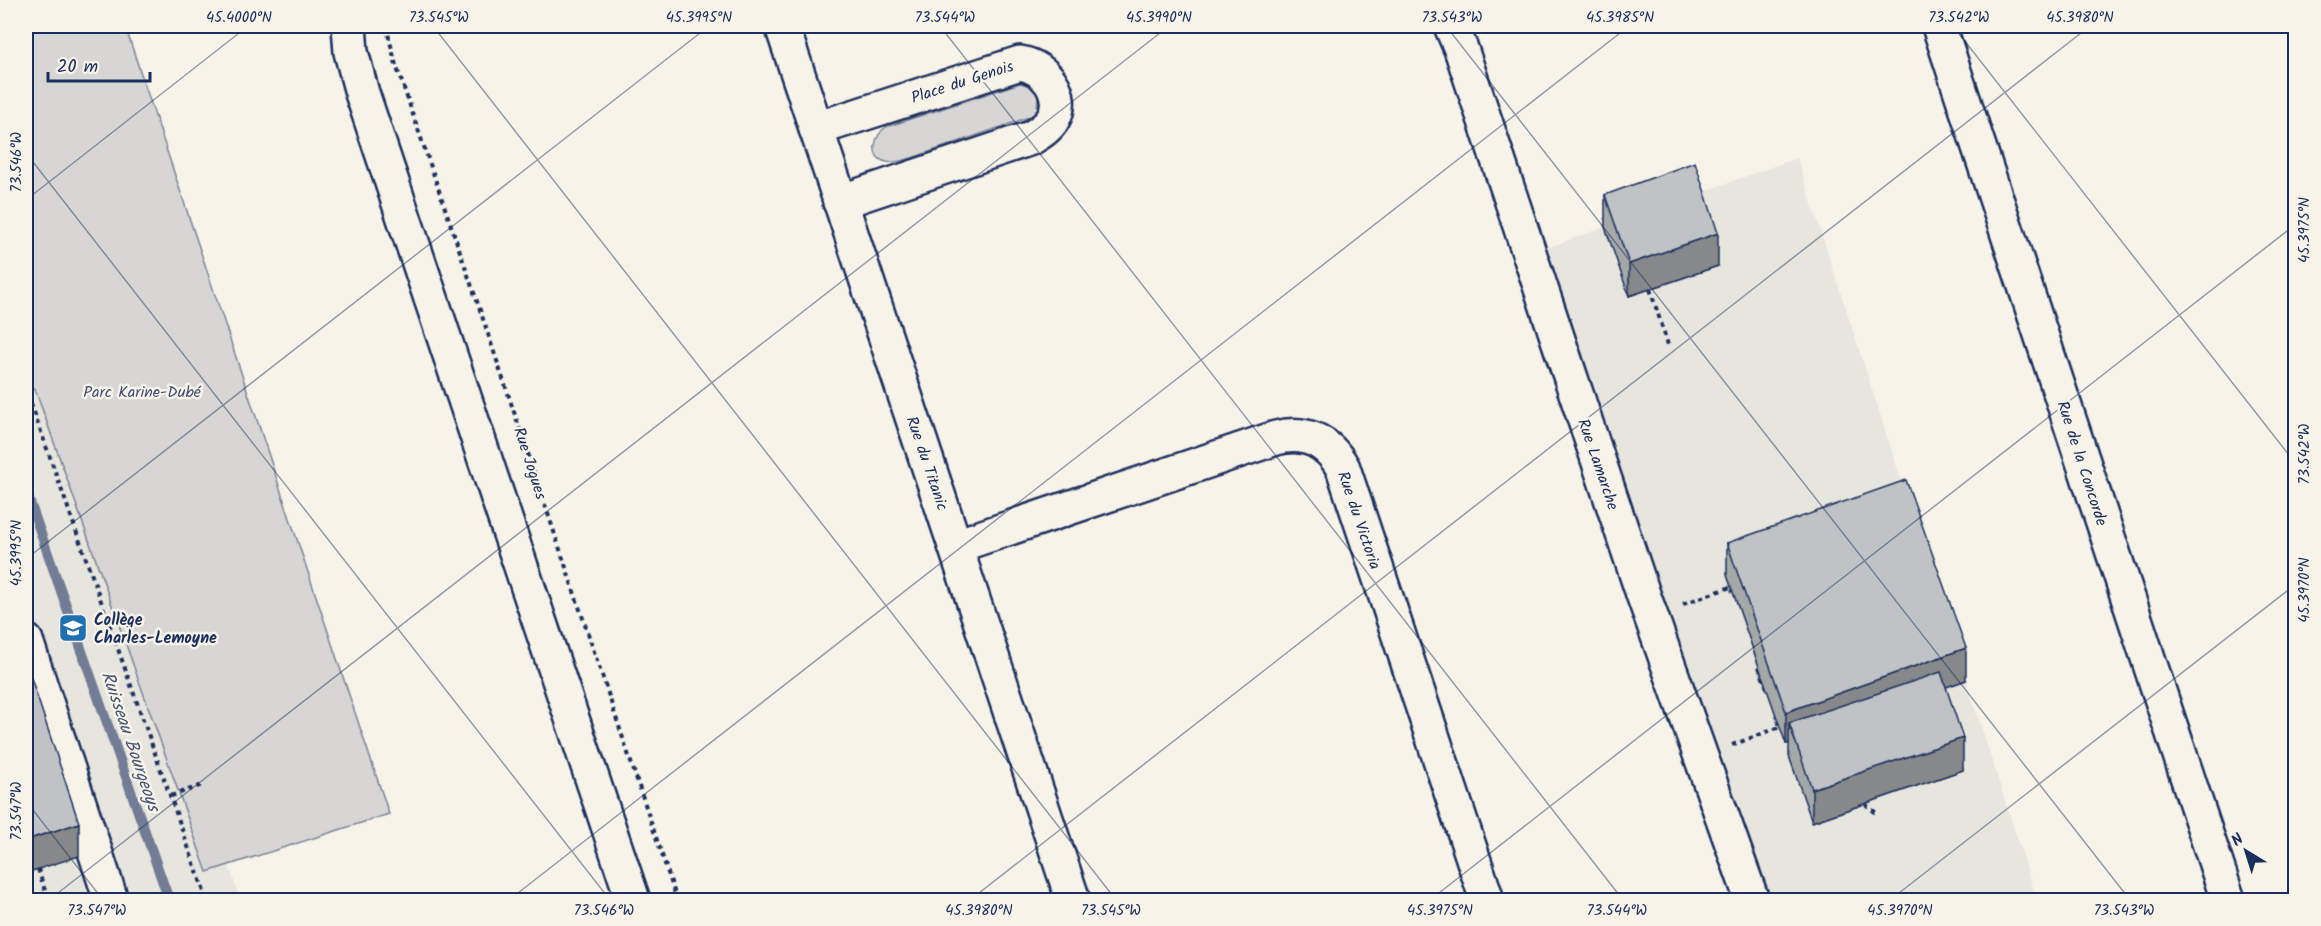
<svg xmlns="http://www.w3.org/2000/svg" width="2321" height="926" viewBox="0 0 2321 926" font-family="Kalam,sans-serif">
<rect width="100%" height="100%" fill="#f7f3e8"/>
<filter id="ink" filterUnits="userSpaceOnUse"><feTurbulence type="fractalNoise" baseFrequency=".0167" numOctaves="2"/><feDisplacementMap in="SourceGraphic" scale="12" xChannelSelector="R" yChannelSelector="G"/><feConvolveMatrix kernelMatrix="1 2 1 2 8 2 1 2 1" color-interpolation-filters="sRGB"/></filter>
<g filter="url(#ink)">
<g fill="#e6e5de">
<polygon points="1797,158 2037,900 1770,900 1541,250"/>
<polygon points="35,388 207,871 229,865 240,900 26,900 26,391"/>
</g>
<g fill="#d7d6d4" stroke="#798299" stroke-width="1.5">
<polygon points="26,26 125,26 389,814 207,872 35,389 26,391"/>
<path d="M 1020,83 L 1034,87 L 1038,94 L 1037,111 L 1032,116 L 912,158 C 904,160 896,163 887,162 C 868,158 874,135 886,127 Z"/>
</g>
<g fill="none" stroke-linecap="round" stroke-linejoin="round">
<polyline stroke="#727c95" stroke-width="10" points="26,491 169,900"/>
<g stroke="#1b2f5e" stroke-width="38">
<g id="minor">
<polyline points="349,26 351,52 362,93 633,900"/>
<polyline points="782,26 1073,900"/>
<polyline points="1451,26 1461,49 1643,594 1752,900"/>
<polyline points="1939,26 2228,900"/>
<path d="M 816,129 L 1020,63 C 1045,67 1067,94 1053,119 C 1048,128 1039,133 1031,138 L 840,202"/>
<path d="M 956,546 L 1276,438 C 1305,430 1328,441 1343,468 L 1487,900"/>
<polyline points="26,641 111,900"/>
</g>
</g>
<g stroke="#1b2f5e" stroke-width="4" stroke-dasharray="4.5 4.5" stroke-linecap="butt">
<polyline points="386,26 396,65 481,313 677,900"/>
<polyline points="1650,289 1668,345"/>
<polyline points="26,399 29,398 207,900"/>
<polyline points="1683,604 1731,587 1733,592"/>
<polyline points="1759,667 1768,691"/>
<polyline points="1732,745 1780,727 1778,720"/>
<polyline points="171,796 205,784"/>
<polyline points="1865,804 1879,815"/>
<polyline points="38,869 48,900"/>
</g>
<use href="#minor" stroke="#f7f3e8" stroke-width="33"/>
</g>
<g fill="#a5a8a9" stroke="#1b2f5e" stroke-width="1.5">
<polygon points="1605,195 1718,266 1629,296 1605,227"/>
<polygon points="1727,543 1966,680 1946,687 1963,770 1812,822 1789,756 1789,743 1786,744 1727,575"/>
</g>
<g fill="#86888a" stroke="#1b2f5e" stroke-width="1.5">
<polygon points="1718,233 1718,266 1629,296 1629,264"/>
<polygon points="1966,648 1966,680 1795,741 1789,723 1789,743 1786,744 1786,712"/>
<polygon points="1963,738 1963,770 1812,822 1812,789"/>
<polygon points="79,823 79,856 26,873 26,840"/>
</g>
<g fill="#c0c3c5" stroke="#1b2f5e" stroke-width="1.5">
<polygon points="1695,162 1718,233 1629,264 1605,195"/>
<polygon points="1906,480 1966,648 1786,712 1727,543"/>
<polygon points="1941,672 1963,738 1812,789 1789,723"/>
<polygon points="31,678 79,823 26,840 26,680"/>
</g>
</g>
<path fill="none" stroke="#1b2f5e" stroke-width="1.5" stroke-opacity="0.45" d="M 433,26 L 1116,900M 940,26 L 1623,900M 1446,26 L 2130,900M 1953,26 L 2296,464M 26,153 L 610,900M 26,200 L 248,26M 26,559 L 709,26M 26,801 L 103,900M 49,900 L 1169,26M 509,900 L 1629,26M 970,900 L 2090,26M 1430,900 L 2296,224M 1890,900 L 2296,584"/>
<defs>
<g id="school-square" transform="scale(1.5)"><rect x="-9" y="-9" width="18" height="18" rx="4" fill="#1f6fb2" stroke="#f7f3e8"/><path d="M0-5L7-2L0 1L-7-2ZM-4 1L0 2.5L4 1V4Q0 6-4 4Z" fill="#fff"/></g>
</defs>
<g fill-rule="evenodd">
<use href="#school-square" x="73" y="628"/>
</g>
<g text-anchor="middle" stroke-width="5" stroke-linejoin="round" paint-order="stroke">
<g font-size="16" fill="#1b2f5e" stroke="#f7f3e8">
<text transform="translate(962 81) rotate(-18)" y="6">Place du Genois</text>
<text transform="translate(531 463) rotate(72)" y="6">Rue Jogues</text>
<text transform="translate(928 463) rotate(71)" y="6">Rue du Titanic</text>
<text transform="translate(2083 463) rotate(72)" y="6">Rue de la Concorde</text>
<text transform="translate(1599 464) rotate(71)" y="6">Rue Lamarche</text>
<text transform="translate(1360 520) rotate(71)" y="6">Rue du Victoria</text>
</g>
<g font-size="16" fill="#415076" stroke="#f7f3e8">
<text x="142" y="397">Parc Karine-Dubé</text>
</g>
<g font-size="16" font-weight="bold" fill="#1b2f5e" stroke="#f7f3e8" text-anchor="start">
<text x="94" y="625">Collège<tspan x="94" dy="18">Charles-Lemoyne</tspan></text>
</g>
<g font-size="18" font-style="italic" fill="#465679" stroke="#f7f3e8">
<text transform="translate(131 741) rotate(71)" y="6">Ruisseau Bourgeoys</text>
</g>
</g>
<rect width="2321" height="926" fill="none" stroke="#f7f3e8" stroke-width="66"/>
<g transform="translate(2246 851) rotate(322)" stroke="#f7f3e8" stroke-width="4.5" paint-order="stroke">
<path d="M0-4.5L10 22L0 15L-10 22Z" fill="#1b2f5e"/>
<text y="-9" font-size="16" font-weight="bold" text-anchor="middle" fill="#1b2f5e">N</text>
</g>
<path d="M48 72v9h102v-9" fill="none" stroke="#1b2f5e" stroke-width="3"/>
<text x="57" y="72" font-size="18" fill="#1b2f5e" stroke="#f7f3e8" stroke-width="4.5" paint-order="stroke">20 m</text>
<rect x="33" y="33" width="2255" height="860" fill="none" stroke="#1b2f5e" stroke-width="2"/>
<g font-size="15" text-anchor="middle" fill="#1b2f5e">
<text x="239" y="22">45.4000°N</text>
<text x="439" y="22">73.545°W</text>
<text x="699" y="22">45.3995°N</text>
<text x="945" y="22">73.544°W</text>
<text x="1159" y="22">45.3990°N</text>
<text x="1452" y="22">73.543°W</text>
<text x="1620" y="22">45.3985°N</text>
<text x="1959" y="22">73.542°W</text>
<text x="2080" y="22">45.3980°N</text>
<text transform="translate(16 162) rotate(-90)" y="5">73.546°W</text>
<text transform="translate(2304 230) rotate(-90)" y="5">45.3975°N</text>
<text transform="translate(2304 454) rotate(-90)" y="5">73.542°W</text>
<text transform="translate(16 553) rotate(-90)" y="5">45.3995°N</text>
<text transform="translate(2304 590) rotate(-90)" y="5">45.3970°N</text>
<text transform="translate(16 811) rotate(-90)" y="5">73.547°W</text>
<text x="97" y="915">73.547°W</text>
<text x="604" y="915">73.546°W</text>
<text x="979" y="915">45.3980°N</text>
<text x="1111" y="915">73.545°W</text>
<text x="1440" y="915">45.3975°N</text>
<text x="1617" y="915">73.544°W</text>
<text x="1900" y="915">45.3970°N</text>
<text x="2124" y="915">73.543°W</text>
</g>
</svg>
